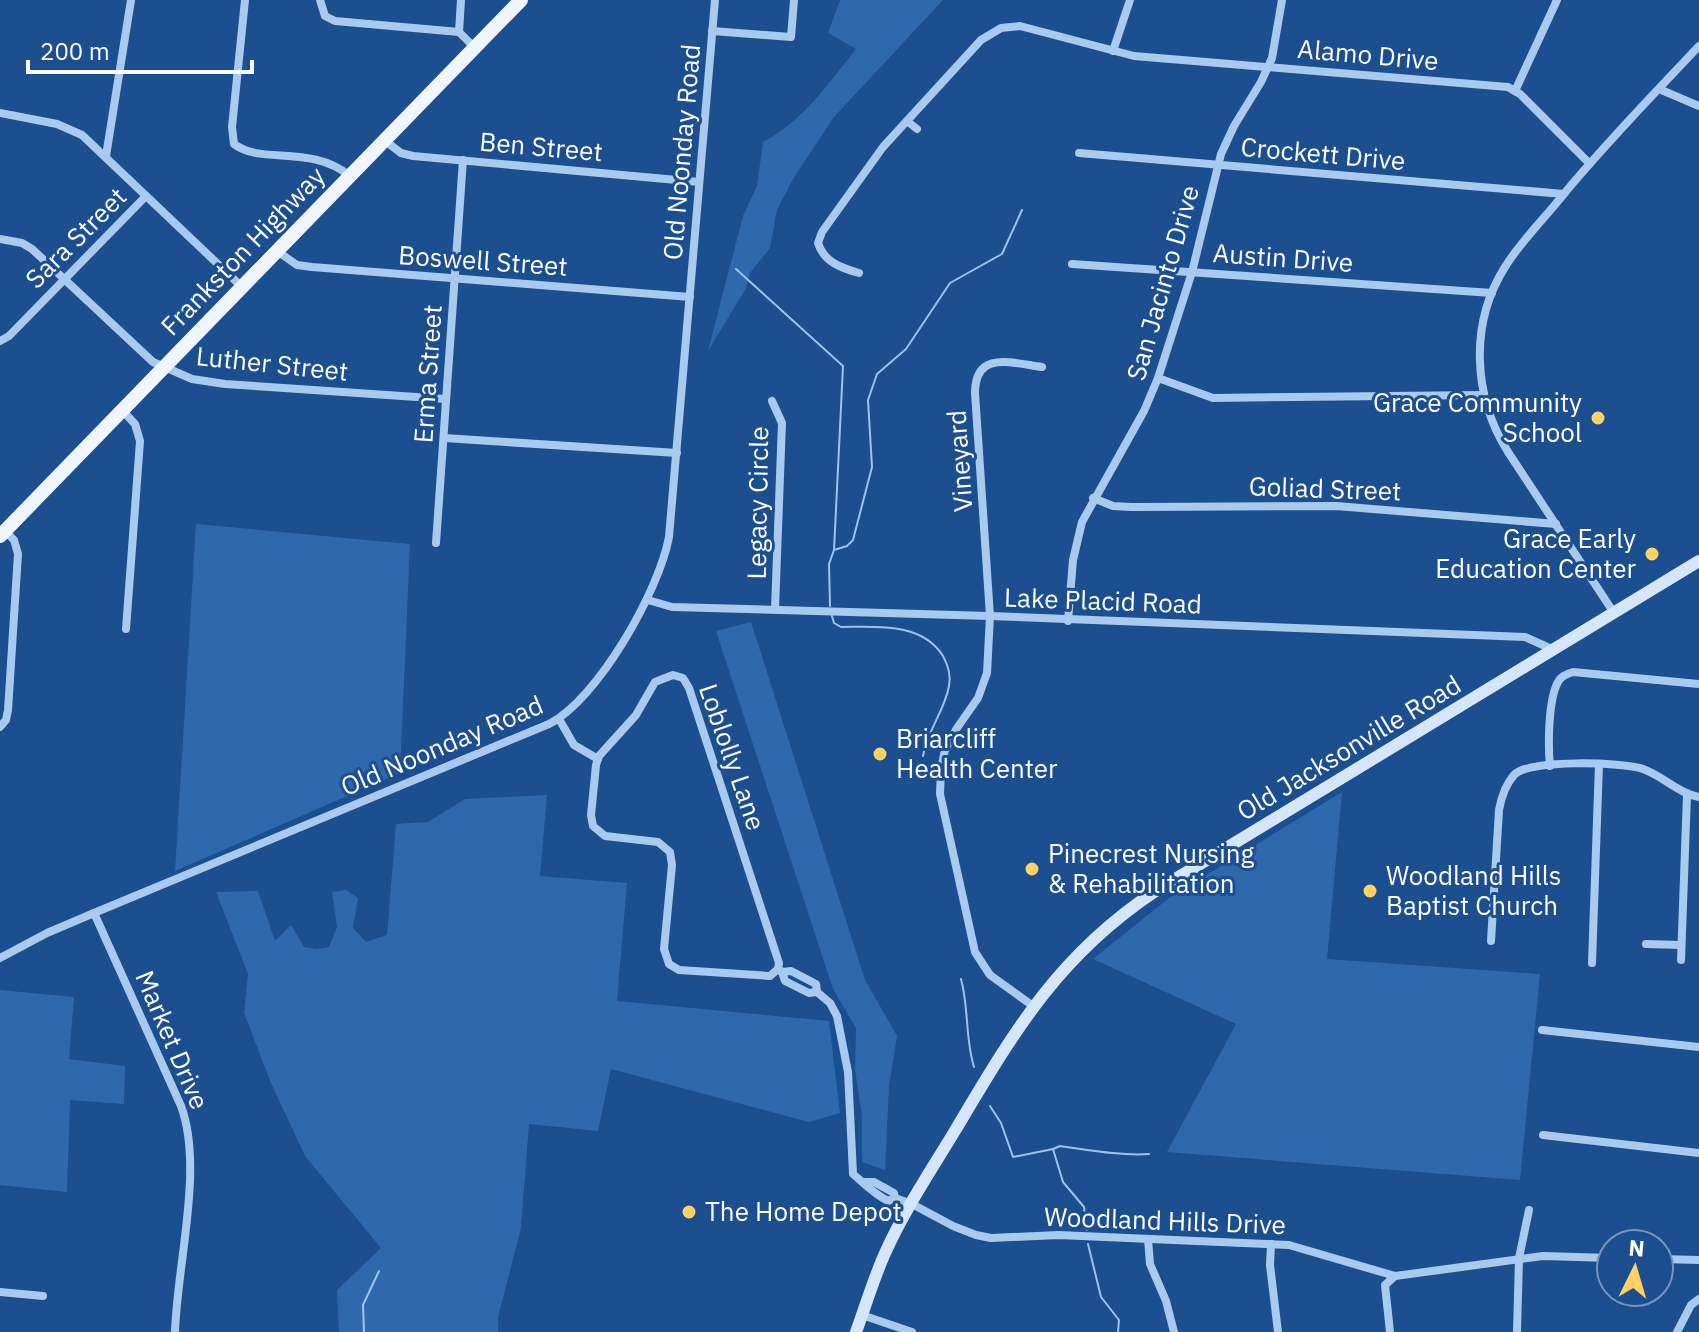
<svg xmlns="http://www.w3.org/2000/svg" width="1699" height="1332" viewBox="0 0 1699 1332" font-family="'IBM Plex Sans',sans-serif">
<rect width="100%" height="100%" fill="#1b4f8f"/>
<g fill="#2e69ad">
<path d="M 840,0 L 943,0 L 834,117 L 793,179 L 777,210 L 770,248 L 750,273 L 745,290 L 708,351 L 743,216 L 757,186 L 763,142 C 803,121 828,84 856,49 L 828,33 Z"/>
<polygon points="196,524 410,544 400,773 175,871"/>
<polygon points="751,622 865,980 897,1036 889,1086 885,1170 862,1162 862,1116 855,1070 856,1028 833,989 716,631"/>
<polygon points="1342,792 1327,959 1540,974 1520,1180 1167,1152 1236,1024 1093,959 1169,898"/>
<polygon points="547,795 540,876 627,883 617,1001 829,1021 840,1113 809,1122 611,1069 598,1131 529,1124 521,1228 498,1317 498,1332 339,1332 337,1290 381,1248 305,1156 271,1083 244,1013 248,974 216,892 258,891 275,941 291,925 304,947 317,949 329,947 337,927 332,892 346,890 358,898 353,928 366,942 387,935 396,824 428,822 465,799"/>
<polygon points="0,990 74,997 69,1059 125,1066 124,1104 70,1100 67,1192 0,1185"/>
</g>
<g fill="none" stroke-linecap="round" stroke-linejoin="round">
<g stroke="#9cc4f0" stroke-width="2">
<polyline points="736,269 843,366 834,550 829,564 830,606"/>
<polyline points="834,550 847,546 853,540 872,467 868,400 877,374 906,349 950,283 1002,254 1022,210"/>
<path d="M 832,616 L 834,623 L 841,627 C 877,627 922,622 943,656 C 948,665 951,676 949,686 C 945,710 927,731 923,756"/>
<path d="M 961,979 C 969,1008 965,1038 974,1067"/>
<polyline points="990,1106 1001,1123 1013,1157 1053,1149 1063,1182 1084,1207 1087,1230"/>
<path d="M 1053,1149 L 1060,1146 C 1089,1150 1121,1156 1149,1154"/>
<polyline points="1088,1244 1101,1297 1119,1320 1118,1332"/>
<polyline points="364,1332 363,1305 379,1271"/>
</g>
<g stroke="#a9c9ee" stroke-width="8">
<path d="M 245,0 L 232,127 L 234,144 C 261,165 311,144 350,176"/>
<polyline points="320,0 325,16 335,21 459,32"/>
<polyline points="712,31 791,37 794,0"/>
<polyline points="459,32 461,0"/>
<polyline points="459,32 475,48"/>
<polyline points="1113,51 1130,0"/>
<polyline points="1659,89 1699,106"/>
<polyline points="1515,91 1557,0"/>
<polyline points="0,113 57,124 82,135 242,287"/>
<polyline points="907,121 917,129"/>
<polyline points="384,140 401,153 413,156 699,182"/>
<polyline points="1079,153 1564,194"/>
<polyline points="106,156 131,0"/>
<polyline points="0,239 22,243 32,249 153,362 192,379 225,384 446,399"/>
<polyline points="277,251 297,265 312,267 690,297"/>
<polyline points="1072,264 1492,293"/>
<path d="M 859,273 C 841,268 824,262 818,243 L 822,232 L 883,147 L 981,40 L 1001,28 L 1020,26 L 1134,56 L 1508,87 L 1520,94 L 1589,163"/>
<polyline points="0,341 9,336 146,196"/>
<polyline points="1158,378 1213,398 1484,395"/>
<polyline points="772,401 782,423 775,609"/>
<polyline points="122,410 135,424 140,441 126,629"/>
<polyline points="444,438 677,453"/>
<polyline points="1093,498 1113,506 1132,507 1336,506 1556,524"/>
<polyline points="436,543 463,160"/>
<polyline points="648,600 672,607 990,616 1525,637 1554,650"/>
<path d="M 1614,613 L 1508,452 C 1473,396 1469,324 1505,267 C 1521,241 1544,219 1563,195 C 1606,143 1653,95 1699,46"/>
<polyline points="1068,621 1073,560 1082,522 1144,411 1158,378 1192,272 1221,154 1234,126 1261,82 1272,58 1282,0"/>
<polygon points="673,675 683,678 689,688 779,963 778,969 770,976 679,970 669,964 664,949 672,865 670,852 658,842 605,836 593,826 591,815 596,765 599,756 636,715 655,682"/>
<polyline points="559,719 574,745 598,759"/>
<polyline points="0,727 6,720 8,710 18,554 14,540 5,531"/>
<path d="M 1550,766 C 1548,746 1548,700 1558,682 C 1561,676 1567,674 1573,672 L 1699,684"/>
<path d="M 94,913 L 181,1106 C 204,1168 177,1264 175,1332"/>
<path d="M 1491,941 L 1499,810 C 1501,799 1506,784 1514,775 C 1528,759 1623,762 1643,769 C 1663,776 1678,793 1699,797"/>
<polyline points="1646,944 1681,945"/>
<path d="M 0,958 L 47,933 L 94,913 L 549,724 C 598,699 659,591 669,537 L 715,0"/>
<polyline points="1681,960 1687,795"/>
<polyline points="1592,963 1599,764"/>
<polyline points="778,969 782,972 785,981 809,993 817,992 816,984 791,971 782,972"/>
<path d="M 817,992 L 830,1003 L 837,1016 L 848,1072 L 853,1174 C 865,1184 873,1193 888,1201 L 895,1198 L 912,1204 L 953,1226 L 976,1235 L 991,1238 L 1058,1235 L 1289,1245 L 1395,1276 L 1543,1256 L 1611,1258"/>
<path d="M 1033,1006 L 990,975 L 975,952 L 940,794 L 941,769 L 945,750 L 957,728 L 978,698 L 987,673 L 990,616 L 975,393 C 975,350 1012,363 1042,367"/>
<polyline points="1542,1030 1699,1047"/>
<polyline points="1543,1135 1699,1153"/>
<polyline points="864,1182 874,1182 894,1193 895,1198"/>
<polyline points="1148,1239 1150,1264 1166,1301 1174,1332"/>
<polyline points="1271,1244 1270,1265 1278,1332"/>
<polyline points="1659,1259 1699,1260"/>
<polyline points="0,1292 43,1296"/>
<polyline points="862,1315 912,1332"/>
<polyline points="1390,1332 1385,1285 1395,1276"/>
<polyline points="1517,1332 1519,1258 1529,1210"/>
<polyline points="1677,1332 1691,1305 1699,1299"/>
</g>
<path stroke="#d6e6fa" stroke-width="12" d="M 856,1332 C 866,1305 874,1277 886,1251 C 905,1209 932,1169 956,1129 C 1014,1032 1057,957 1154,892 L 1699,561"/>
<polyline stroke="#f0f6ff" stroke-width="14" points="0,536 521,0"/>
</g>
<g fill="#ffd166" stroke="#1b4f8f" stroke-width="3">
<circle cx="1598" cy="418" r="8"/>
<circle cx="1652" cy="554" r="8"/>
<circle cx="880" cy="754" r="8"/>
<circle cx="1032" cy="869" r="8"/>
<circle cx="1370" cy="891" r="8"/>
<circle cx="689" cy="1212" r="8"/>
</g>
<g text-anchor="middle" stroke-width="6" stroke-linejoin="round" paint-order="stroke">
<g font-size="26" fill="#fff" stroke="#1b4f8f">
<text transform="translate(1368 55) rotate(5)" y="9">Alamo Drive</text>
<text transform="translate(541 147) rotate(5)" y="9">Ben Street</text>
<text transform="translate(682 152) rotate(-85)" y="9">Old Noonday Road</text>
<text transform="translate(1323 154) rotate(5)" y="9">Crockett Drive</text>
<text transform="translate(76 238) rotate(-45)" y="9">Sara Street</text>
<text transform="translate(243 251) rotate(-46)" y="9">Frankston Highway</text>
<text transform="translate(1283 258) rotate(4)" y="9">Austin Drive</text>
<text transform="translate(483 261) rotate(4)" y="9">Boswell Street</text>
<text transform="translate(1163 283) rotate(-74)" y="9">San Jacinto Drive</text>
<text transform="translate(272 364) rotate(6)" y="9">Luther Street</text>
<text transform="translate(428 374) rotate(-86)" y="9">Erma Street</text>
<text transform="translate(960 461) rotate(-94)" y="9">Vineyard</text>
<text transform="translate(1325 489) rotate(2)" y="9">Goliad Street</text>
<text transform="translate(758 503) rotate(-89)" y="9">Legacy Circle</text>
<text transform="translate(1103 601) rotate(2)" y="9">Lake Placid Road</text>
<text transform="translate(442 746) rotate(-23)" y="9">Old Noonday Road</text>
<text transform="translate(1349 748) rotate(-31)" y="9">Old Jacksonville Road</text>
<text transform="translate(732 757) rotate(71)" y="9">Loblolly Lane</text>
<text transform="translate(172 1040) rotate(67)" y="9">Market Drive</text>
<text transform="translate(1165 1221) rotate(2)" y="9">Woodland Hills Drive</text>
</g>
<g font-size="26" fill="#fff" stroke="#1b4f8f" text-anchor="start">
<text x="1582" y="412" text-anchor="end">Grace Community<tspan x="1582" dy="30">School</tspan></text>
<text x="1636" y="548" text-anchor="end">Grace Early<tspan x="1636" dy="30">Education Center</tspan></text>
<text x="896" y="748">Briarcliff<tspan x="896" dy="30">Health Center</tspan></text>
<text x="1048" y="863">Pinecrest Nursing<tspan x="1048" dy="30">&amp; Rehabilitation</tspan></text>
<text x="1386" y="885">Woodland Hills<tspan x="1386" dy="30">Baptist Church</tspan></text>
<text x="705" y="1221">The Home Depot</text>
</g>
</g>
<g transform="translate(1635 1268) rotate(5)"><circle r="38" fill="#1b4f8f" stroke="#7695bc" stroke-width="2"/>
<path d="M0-6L14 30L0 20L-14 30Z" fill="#ffd166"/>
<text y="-12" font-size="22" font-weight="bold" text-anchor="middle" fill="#ffffff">N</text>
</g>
<path d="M28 60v12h224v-12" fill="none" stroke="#ffffff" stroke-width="4"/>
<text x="40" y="60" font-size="24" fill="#ffffff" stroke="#1b4f8f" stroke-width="6" paint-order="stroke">200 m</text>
</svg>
